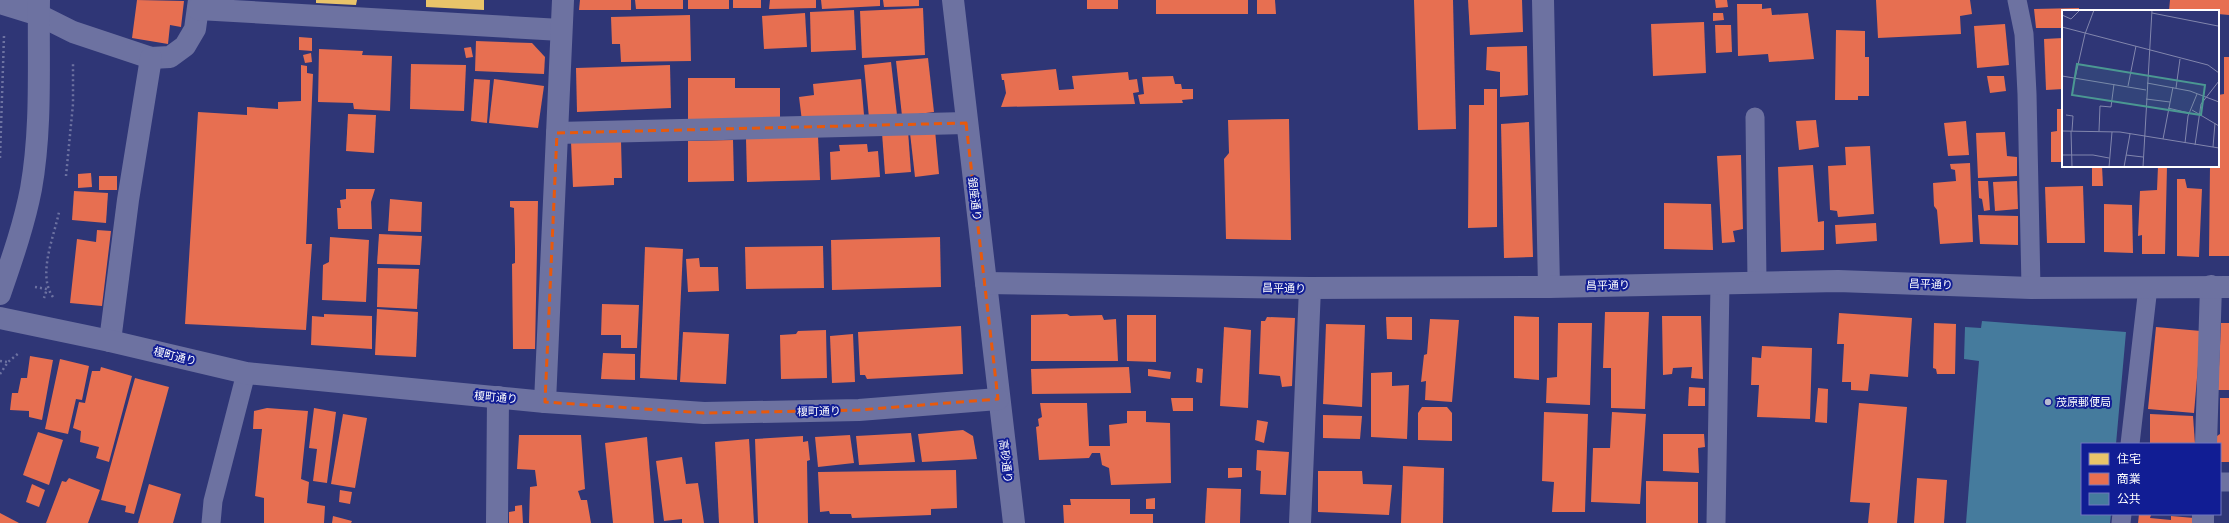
<svg xmlns="http://www.w3.org/2000/svg" width="2229" height="523" viewBox="0 0 2229 523" font-family="Figtree,'Noto Sans JP',sans-serif">
<rect width="100%" height="100%" fill="#2f3676"/>
<g fill="#e9c46a">
<polygon points="316,0 357,0 356,5 316,3"/>
<polygon points="426,0 484,0 484,10 426,7"/>
</g>
<g fill="#e76f51">
<polygon points="137,0 184,1 181,27 170,25 168,44 132,38"/>
<polygon points="580,0 631,0 631,10 579,10"/>
<polygon points="635,0 683,0 683,9 636,9"/>
<rect x="688" y="0" width="41" height="9"/>
<rect x="733" y="0" width="28" height="8"/>
<polygon points="770,0 816,0 816,8 769,9"/>
<polygon points="821,0 880,0 880,6 822,9"/>
<polygon points="883,0 919,0 919,6 884,7"/>
<rect x="1087" y="0" width="31" height="9"/>
<rect x="1156" y="0" width="92" height="14"/>
<polygon points="1257,0 1275,0 1276,14 1257,14"/>
<polygon points="1414,0 1453,0 1456,129 1418,130"/>
<polygon points="1468,0 1522,0 1523,32 1470,35"/>
<polygon points="1715,0 1727,0 1728,7 1716,8"/>
<polygon points="1876,0 1970,0 1972,14 1960,16 1961,34 1878,38"/>
<polygon points="2170,0 2229,0 2229,15 2218,14 2218,11 2169,11"/>
<polygon points="1737,4 1762,4 1762,9 1771,8 1772,15 1808,13 1814,59 1769,62 1768,54 1738,56"/>
<polygon points="923,8 925,55 862,58 860,11"/>
<polygon points="2079,8 2079,11 2063,11 2063,28 2036,28 2034,9"/>
<polygon points="854,10 856,50 811,52 810,12"/>
<polygon points="805,13 807,47 764,49 762,16"/>
<polygon points="1713,13 1723,13 1724,20 1713,21"/>
<polygon points="690,15 691,61 621,62 620,44 612,44 611,17"/>
<polygon points="1704,22 1706,73 1653,76 1651,24"/>
<polygon points="2005,24 2009,65 1977,68 1974,26"/>
<polygon points="1715,25 1731,25 1732,52 1716,53"/>
<polygon points="1836,30 1865,31 1865,57 1869,57 1869,96 1858,96 1858,100 1835,100"/>
<polygon points="299,37 312,38 312,51 299,50"/>
<polygon points="2063,38 2063,89 2046,90 2044,39"/>
<polygon points="476,41 532,43 545,57 544,74 475,71"/>
<polygon points="1527,46 1528,95 1500,97 1500,72 1486,70 1487,47"/>
<polygon points="471,47 473,57 466,58 464,48"/>
<polygon points="319,49 363,51 362,55 392,56 390,111 354,109 353,103 318,102"/>
<polygon points="311,53 312,62 305,63 303,55"/>
<polygon points="2224,57 2229,57 2229,256 2209,256 2210,166 2218,166 2218,95 2224,94"/>
<polygon points="928,58 934,112 902,116 896,61"/>
<polygon points="891,62 897,115 869,118 864,65"/>
<polygon points="411,64 466,65 464,111 410,109"/>
<polygon points="301,65 307,66 307,73 313,74 306,244 312,244 306,330 185,324 198,112 247,115 247,107 278,109 278,102 301,101"/>
<polygon points="670,65 671,108 577,112 576,68"/>
<polygon points="1056,69 1059,90 1074,89 1072,76 1128,72 1129,80 1137,79 1139,92 1133,93 1135,104 1001,107 1006,93 1004,80 1002,80 1001,74"/>
<polygon points="1173,76 1175,84 1181,84 1182,89 1193,89 1193,99 1182,100 1183,103 1140,104 1138,95 1144,94 1142,77"/>
<polygon points="1987,76 2004,76 2006,91 1990,93"/>
<polygon points="688,78 735,78 735,88 780,88 780,119 688,120"/>
<polygon points="474,79 490,80 487,123 471,121"/>
<polygon points="494,79 544,86 538,128 489,123"/>
<polygon points="861,79 864,115 802,121 799,97 814,95 813,84"/>
<polygon points="1484,89 1497,89 1497,227 1468,228 1469,105 1484,105"/>
<polygon points="2057,109 2063,109 2063,162 2051,162 2051,132 2057,131"/>
<polygon points="348,114 376,115 374,153 346,151"/>
<polygon points="1289,119 1291,240 1226,239 1224,159 1229,153 1228,120"/>
<polygon points="1816,120 1819,147 1799,150 1796,121"/>
<polygon points="1966,121 1969,155 1948,156 1944,123"/>
<polygon points="1529,122 1533,257 1504,258 1501,124"/>
<polygon points="935,130 939,174 915,177 910,133"/>
<polygon points="908,131 911,172 885,174 882,133"/>
<polygon points="2005,132 2007,156 2017,157 2017,176 1978,178 1976,133"/>
<polygon points="818,136 820,180 747,182 746,138"/>
<polygon points="733,140 734,181 688,182 688,141"/>
<polygon points="621,141 622,178 614,178 614,185 573,187 571,142"/>
<polygon points="867,144 868,152 878,151 880,177 831,180 830,152 840,151 839,145"/>
<polygon points="1870,146 1874,214 1838,217 1837,211 1830,210 1828,166 1846,165 1845,147"/>
<polygon points="1741,155 1743,229 1733,231 1735,242 1722,243 1717,156"/>
<polygon points="1970,163 1973,242 1940,244 1937,210 1934,206 1933,183 1956,181 1955,170 1951,169 1950,164"/>
<polygon points="1813,165 1818,222 1824,221 1824,250 1781,252 1778,167"/>
<polygon points="2092,166 2102,166 2103,186 2092,186"/>
<polygon points="2158,166 2167,166 2165,254 2142,254 2142,235 2138,236 2140,191 2157,190"/>
<polygon points="91,173 92,187 78,188 78,174"/>
<rect x="99" y="176" width="18" height="14"/>
<polygon points="2177,179 2185,179 2187,188 2202,189 2199,257 2177,256"/>
<polygon points="1978,181 1988,181 1990,210 1984,211 1982,199 1979,198"/>
<polygon points="2017,181 2018,209 1995,211 1993,182"/>
<polygon points="2083,186 2085,243 2047,243 2045,187"/>
<polygon points="346,189 375,189 371,202 372,229 338,229 337,208 341,208 340,200 346,199"/>
<polygon points="74,191 108,193 106,223 72,220"/>
<polygon points="390,199 422,202 421,232 388,231"/>
<polygon points="510,201 538,201 535,349 513,349 512,264 515,263 515,249 514,208 510,207"/>
<polygon points="1664,203 1711,204 1713,250 1664,249"/>
<polygon points="2104,204 2132,205 2133,253 2104,252"/>
<polygon points="1978,215 2018,216 2018,245 1980,244"/>
<polygon points="1876,223 1877,241 1836,244 1835,225"/>
<polygon points="97,230 111,231 102,306 70,303 77,239 96,242"/>
<polygon points="379,234 422,236 420,265 377,264"/>
<polygon points="330,237 369,240 366,302 322,300 323,265 329,262"/>
<polygon points="940,237 941,287 832,290 831,240"/>
<polygon points="823,246 824,288 746,289 745,247"/>
<polygon points="645,247 683,249 677,380 640,378"/>
<polygon points="699,258 700,267 718,267 719,291 688,292 686,259"/>
<polygon points="378,268 419,269 417,309 377,307"/>
<polygon points="602,304 639,305 637,348 621,348 621,335 601,335"/>
<polygon points="377,309 418,312 416,357 375,355"/>
<polygon points="1605,312 1649,312 1645,409 1611,408 1611,368 1603,368"/>
<polygon points="1839,313 1912,318 1908,377 1870,374 1868,391 1851,390 1851,382 1842,382 1844,344 1837,344"/>
<polygon points="324,314 372,316 372,349 311,345 312,316 324,317"/>
<polygon points="1067,314 1070,316 1102,315 1104,320 1116,319 1118,361 1031,361 1031,315"/>
<polygon points="1127,315 1156,315 1156,362 1127,361"/>
<polygon points="1514,316 1539,317 1539,380 1514,378"/>
<polygon points="1662,316 1701,316 1703,379 1691,378 1692,367 1673,368 1672,374 1663,375"/>
<polygon points="1267,317 1295,318 1292,386 1282,387 1280,376 1259,374 1261,321 1265,321"/>
<polygon points="1386,317 1412,317 1412,340 1387,339"/>
<polygon points="1430,319 1459,320 1452,402 1425,400 1426,381 1421,382 1424,355 1427,354"/>
<polygon points="1558,323 1592,323 1590,405 1546,403 1547,378 1557,377"/>
<polygon points="1934,323 1956,324 1955,374 1937,374 1936,369 1933,368"/>
<polygon points="2221,323 2229,323 2229,390 2218,390"/>
<polygon points="1326,324 1365,325 1362,407 1323,404"/>
<polygon points="961,326 963,374 867,379 865,375 860,375 858,332"/>
<polygon points="1224,327 1251,330 1248,408 1220,406"/>
<polygon points="2156,327 2201,331 2194,413 2148,409"/>
<polygon points="826,330 827,378 781,379 780,335 796,334 798,331"/>
<polygon points="683,332 729,334 726,384 680,382"/>
<polygon points="853,334 855,382 832,383 830,336"/>
<polygon points="1762,346 1812,348 1810,419 1757,417 1759,385 1751,385 1752,357 1761,358"/>
<polygon points="603,353 635,354 635,380 601,379"/>
<polygon points="30,356 53,360 42,420 29,417 29,411 10,410 12,393 18,393 21,378 27,378"/>
<polygon points="60,359 89,366 82,400 76,399 68,434 45,429"/>
<polygon points="101,367 132,376 109,462 96,458 99,447 80,442 81,431 73,428 79,402 85,403 92,371 100,371"/>
<polygon points="1129,367 1131,393 1032,394 1031,369"/>
<polygon points="1197,368 1203,369 1202,383 1196,382"/>
<polygon points="1148,369 1171,372 1170,379 1148,376"/>
<polygon points="1392,372 1392,386 1409,385 1407,439 1371,437 1371,373"/>
<polygon points="135,378 169,387 134,514 125,512 126,506 101,500"/>
<polygon points="1689,387 1705,388 1705,406 1688,406"/>
<polygon points="1818,388 1828,389 1827,423 1815,422"/>
<polygon points="1171,398 1193,398 1193,411 1173,411"/>
<polygon points="2220,398 2229,398 2229,462 2220,462 2220,444 2217,444 2217,436 2220,434"/>
<polygon points="1040,403 1087,403 1089,446 1110,446 1109,425 1127,423 1127,411 1146,411 1146,422 1170,423 1171,483 1111,485 1109,468 1102,465 1100,453 1092,453 1089,458 1039,460 1036,427 1039,426 1038,419 1042,417"/>
<polygon points="1859,403 1907,407 1897,523 1868,523 1870,503 1850,502"/>
<polygon points="1422,407 1447,407 1452,413 1452,441 1418,440 1418,413"/>
<polygon points="267,408 308,411 301,479 309,482 307,503 325,506 324,523 264,523 264,498 255,496 262,429 253,429 254,411"/>
<polygon points="314,408 336,412 327,483 313,481 317,449 309,448"/>
<polygon points="1544,412 1588,414 1585,512 1552,512 1554,482 1542,481"/>
<polygon points="1612,412 1646,414 1640,504 1591,502 1593,448 1610,448"/>
<polygon points="343,414 367,418 355,488 331,484"/>
<polygon points="2150,414 2193,416 2195,444 2150,444"/>
<polygon points="1323,415 1362,416 1360,439 1323,438"/>
<polygon points="1257,420 1268,422 1264,443 1255,440"/>
<polygon points="963,430 973,436 977,459 922,462 918,434"/>
<polygon points="38,432 63,440 49,485 23,475"/>
<polygon points="911,433 915,462 859,465 856,436"/>
<polygon points="1663,434 1704,434 1705,447 1698,448 1699,473 1663,471"/>
<polygon points="519,435 581,435 585,489 578,491 581,500 587,500 591,523 529,523 530,487 537,486 535,470 517,469"/>
<polygon points="850,435 854,463 818,467 815,437"/>
<polygon points="803,436 803,442 808,441 810,460 807,461 808,523 758,523 755,439"/>
<polygon points="647,437 654,523 613,523 605,443"/>
<polygon points="749,439 754,523 719,523 715,442"/>
<polygon points="1257,450 1289,452 1286,495 1260,494 1261,471 1256,470"/>
<polygon points="682,457 686,484 698,483 704,523 682,523 682,519 664,521 656,461"/>
<polygon points="1403,466 1444,468 1443,523 1401,523"/>
<polygon points="1228,468 1242,468 1242,477 1228,478"/>
<polygon points="956,470 957,508 931,509 931,515 852,518 851,514 830,514 829,511 820,512 818,472"/>
<polygon points="1318,471 1362,471 1363,484 1392,485 1389,515 1318,512"/>
<polygon points="69,478 100,490 88,523 46,523 62,481 66,482"/>
<polygon points="1917,478 1947,480 1944,523 1914,523"/>
<polygon points="1646,481 1698,482 1698,523 1646,523"/>
<polygon points="32,484 45,490 39,507 26,502"/>
<polygon points="149,484 181,494 173,523 138,523"/>
<polygon points="1207,488 1241,489 1240,523 1205,523"/>
<polygon points="340,490 352,492 350,504 339,502"/>
<polygon points="1155,498 1155,509 1146,509 1146,499"/>
<polygon points="1070,499 1130,499 1130,514 1153,514 1153,523 1064,523 1063,505 1071,505"/>
<polygon points="522,505 523,523 509,523 509,512 515,511 515,506"/>
<polygon points="0,513 19,523 0,523"/>
<polygon points="2139,514 2151,515 2150,518 2171,520 2171,516 2194,518 2193,523 2138,523"/>
<polygon points="333,516 352,521 351,523 332,523"/>
</g>
<polygon fill="#457b9d" points="1982,321 2126,332 2116,444 2082,444 2082,514 2111,514 2110,523 1966,523 1979,361 1964,359 1965,327 1981,328"/>
<g fill="none" stroke-linecap="round" stroke-linejoin="round">
<g stroke="#6d72a1" stroke-width="2.5" stroke-dasharray="2 3" stroke-linecap="butt">
<polyline points="0,158 4,36"/>
<polyline points="66,176 73,104 73,63"/>
<polyline points="35,287 47,289 44,298"/>
<path d="M 53,297 C 37,275 54,237 59,212"/>
<polyline points="0,361 8,362"/>
<polyline points="0,374 8,362 20,352"/>
</g>
<g stroke="#6d72a1" stroke-width="19">
<polyline points="2017,0 2024,34 2027,94 2031,288"/>
<polyline points="1755,117 1757,282"/>
<polyline points="2130,444 2148,287"/>
<polyline points="2220,482 2229,482"/>
<polyline points="211,523 213,501 246,373"/>
<polyline points="1716,523 1720,283"/>
<polyline points="2121,523 2122,514"/>
</g>
<g stroke="#6d72a1" stroke-width="22">
<polyline points="1543,0 1549,287"/>
<polyline points="0,3 39,15 73,32 151,58 170,57 185,46 195,29 199,0"/>
<polyline points="198,9 561,30"/>
<polyline points="557,133 966,123"/>
<polyline points="110,341 128,200 151,58"/>
<polyline points="545,402 563,0"/>
<polyline points="2206,444 2211,286"/>
<polyline points="497,523 498,397"/>
<polyline points="1300,523 1310,288"/>
<polyline points="2203,523 2203,514"/>
</g>
<g stroke="#6d72a1" stroke-width="22">
<polyline points="953,0 1014,523"/>
<polyline points="986,283 1310,288 1549,287 1838,281 2031,288 2229,287"/>
<path d="M 0,294 C 12,259 24,225 31,189 C 42,127 38,63 39,0"/>
<polyline points="0,318 110,341 246,373 545,402 704,413 859,410 998,399"/>
</g>
</g>
<path fill="none" stroke="#e8590c" stroke-width="3" stroke-dasharray="8 5" stroke-linejoin="round" d="M 966,123 L 998,399 L 859,410 L 704,413 L 545,402 L 557,133 Z"/>
<circle fill="#b6b9cf" stroke="#111d94" stroke-width="1.5" cx="2048" cy="402" r="4"/>
<g text-anchor="middle" stroke-width="4" stroke-linejoin="round" paint-order="stroke">
<g font-size="11" fill="#fff" stroke="#111d94">
<text transform="translate(975 199) rotate(83)" y="4">銀座通り</text>
<text transform="translate(1931 284) rotate(2)" y="4">昌平通り</text>
<text transform="translate(1608 285) rotate(-1)" y="4">昌平通り</text>
<text transform="translate(1284 288) rotate(1)" y="4">昌平通り</text>
<text transform="translate(175 356) rotate(14)" y="4">榎町通り</text>
<text transform="translate(496 397) rotate(5)" y="4">榎町通り</text>
<text transform="translate(819 411) rotate(-1)" y="4">榎町通り</text>
<text transform="translate(1006 461) rotate(83)" y="4">高砂通り</text>
</g>
<g font-size="11" fill="#fff" stroke="#111d94" text-anchor="start">
<text x="2056" y="406">茂原郵便局</text>
</g>
</g>
<g transform="translate(2062 10)">
<rect width="157" height="157" fill="#2f3676"/>
<path fill="none" stroke="#8286ad" stroke-width="1" d="M 90,3 L 156,16M 0,5 L 9,9 L 18,0M 0,17 L 146,55 L 157,63M 0,66 L 84,80M 13,68 L 23,24 L 32,0M 85,73 L 128,81 L 157,92M 66,76 L 74,36M 114,78 L 118,49M 84,89 L 108,92M 106,98 L 127,103M 130,100 L 157,116M 4,105 L 11,106 L 10,121M 0,121 L 58,122 L 157,138M 9,121 L 10,157M 37,121 L 38,96 L 49,97 L 52,74M 101,129 L 111,77M 123,133 L 126,106 L 135,84M 133,135 L 139,94 L 157,71M 151,137 L 153,113M 0,145 L 31,145 L 47,148M 64,145 L 81,147M 47,157 L 50,122M 62,157 L 68,124M 81,157 L 90,0"/>
<path fill="#4b9892" fill-opacity="0.15" stroke="#4b9892" stroke-width="2" d="M 15,54 L 143,75 L 139,105 L 10,85 Z"/>
<rect width="157" height="157" fill="none" stroke="#fff" stroke-width="2"/>
</g>
<rect x="2081" y="443" width="140" height="72" fill="#111d94" stroke="#7077bf"/>
<rect x="2089" y="453" width="20" height="12" fill="#e9c46a" stroke="#7077bf"/>
<text x="2117" y="463" font-size="12" fill="#ffffff">住宅</text>
<rect x="2089" y="473" width="20" height="12" fill="#e76f51" stroke="#7077bf"/>
<text x="2117" y="483" font-size="12" fill="#ffffff">商業</text>
<rect x="2089" y="493" width="20" height="12" fill="#457b9d" stroke="#7077bf"/>
<text x="2117" y="503" font-size="12" fill="#ffffff">公共</text>
</svg>
